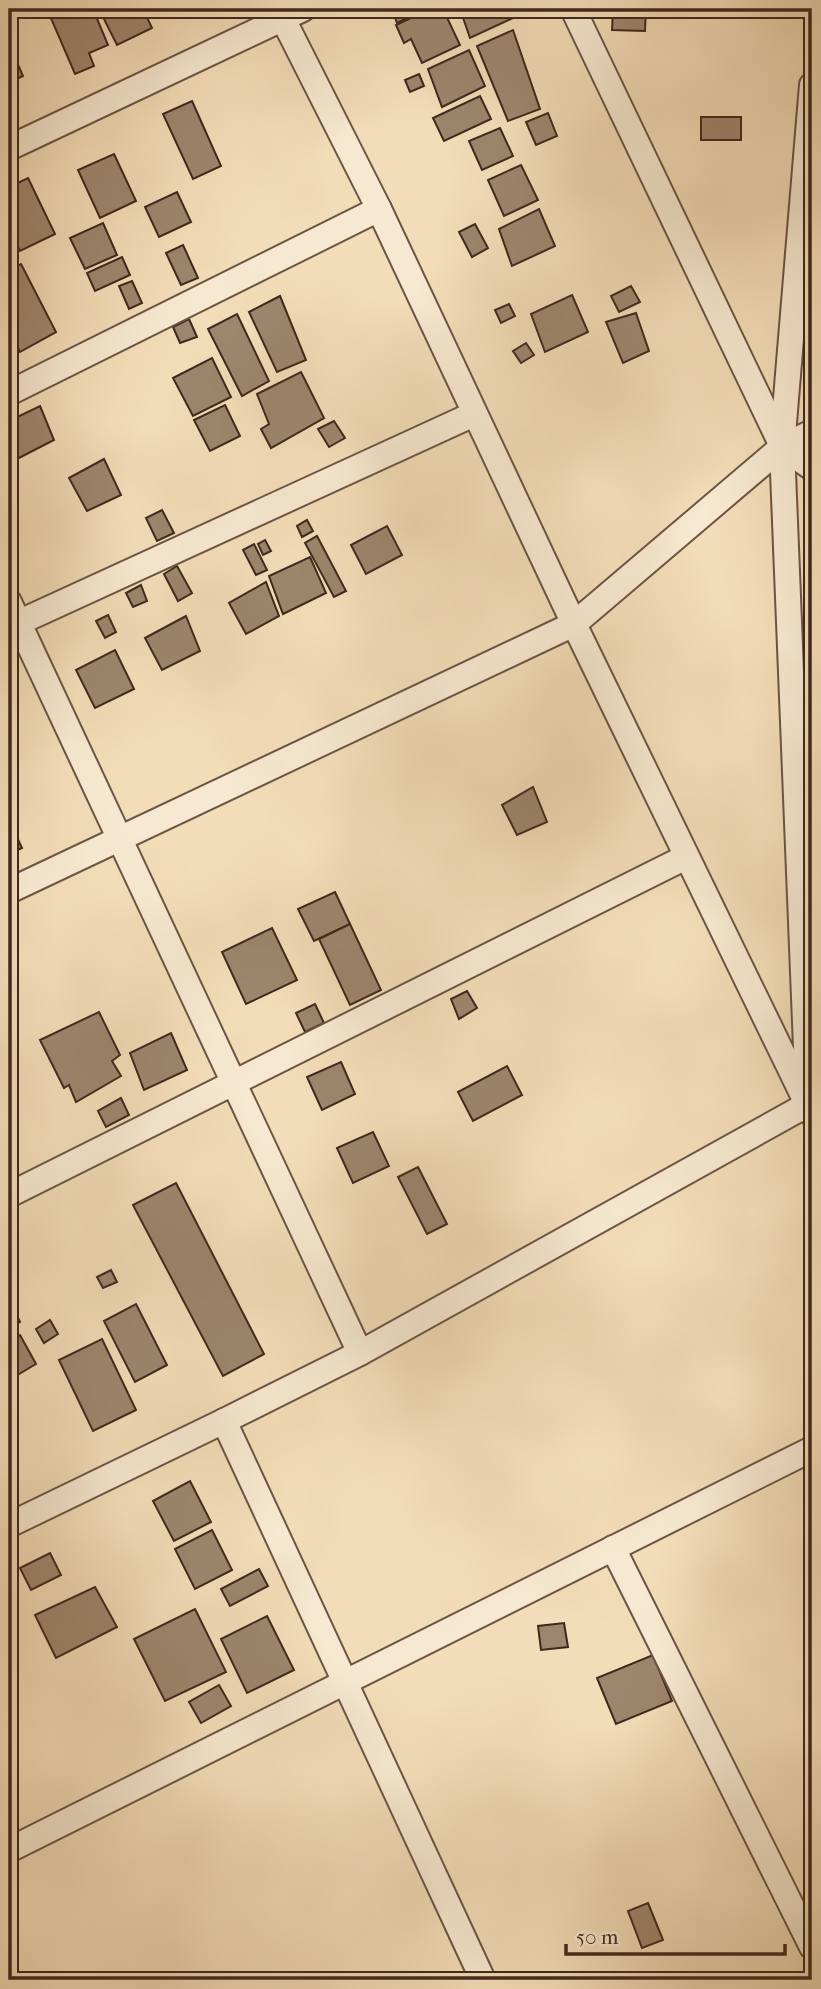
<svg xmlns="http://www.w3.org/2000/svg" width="821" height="1989" viewBox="0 0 821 1989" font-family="'IM FELL French Canon',serif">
<rect width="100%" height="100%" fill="#f3ddb8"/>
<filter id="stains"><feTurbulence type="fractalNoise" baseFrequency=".00286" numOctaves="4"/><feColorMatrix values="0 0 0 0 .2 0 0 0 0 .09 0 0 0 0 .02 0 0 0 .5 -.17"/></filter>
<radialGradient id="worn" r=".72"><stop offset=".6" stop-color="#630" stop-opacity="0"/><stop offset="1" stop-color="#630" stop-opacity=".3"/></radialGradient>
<g fill="#9d866e" stroke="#3f281d" stroke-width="2">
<polygon points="9,9 29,9 9,19"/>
<polygon points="47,9 93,9 108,45 89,53 94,66 75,74"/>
<polygon points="99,9 143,9 152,28 117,45"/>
<polygon points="392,9 426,9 397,23"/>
<polygon points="430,9 443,9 460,45 422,63 411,39 404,43 396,25"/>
<polygon points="460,9 509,9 513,18 470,38"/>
<polygon points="613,9 646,9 645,31 612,30"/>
<polygon points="513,30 540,109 508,121 477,46"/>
<polygon points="9,44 23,76 9,83"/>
<polygon points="469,50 485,86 442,107 428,69"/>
<polygon points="419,74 424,86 410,92 405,80"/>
<polygon points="480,96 491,119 444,141 433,118"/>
<polygon points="192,101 221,166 193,179 163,114"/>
<polygon points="548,113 557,136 536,145 526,122"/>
<rect x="701" y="117" width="40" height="23"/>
<polygon points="500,128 513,156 482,170 469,141"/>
<polygon points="114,154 136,201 100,218 78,170"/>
<polygon points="521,165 538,200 504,216 488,180"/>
<polygon points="28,178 55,234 20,251 9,228 9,198 13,196 9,187"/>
<polygon points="177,192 191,222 159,237 145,207"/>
<polygon points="539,209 555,246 512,266 499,229"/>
<polygon points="103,223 117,255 85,269 70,238"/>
<polygon points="475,224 488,248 472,257 459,232"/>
<polygon points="183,245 198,278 181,285 166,253"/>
<polygon points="122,257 130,275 95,291 87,273"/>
<polygon points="21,264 56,332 20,352 9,332 9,270"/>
<polygon points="132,281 142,303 129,309 119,286"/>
<polygon points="631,286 640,302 619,312 611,296"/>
<polygon points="572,295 588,332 545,352 531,314"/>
<polygon points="280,296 306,360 277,372 249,312"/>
<polygon points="509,304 515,316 501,323 495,310"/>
<polygon points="636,313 649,351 623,363 606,322"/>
<polygon points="237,314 269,381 242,396 208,329"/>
<polygon points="189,319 197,337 180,343 173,327"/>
<polygon points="526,343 534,355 521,363 513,351"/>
<polygon points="212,358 231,397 193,416 173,378"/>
<polygon points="301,372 324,418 271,448 261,429 269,424 257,394"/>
<polygon points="225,405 240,436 210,451 194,420"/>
<polygon points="40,406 54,440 11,462 9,457 9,421"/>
<polygon points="334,421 345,438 329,447 318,429"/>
<polygon points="104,459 121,495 87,511 69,478"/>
<polygon points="162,510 174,533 157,541 146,518"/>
<polygon points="307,520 313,531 302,537 297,526"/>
<polygon points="387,526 402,555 366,574 351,545"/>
<polygon points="317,536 346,591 334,597 305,543"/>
<polygon points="265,540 271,551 263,555 258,544"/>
<polygon points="254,544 267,570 256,575 243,550"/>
<polygon points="310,557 326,593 283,614 269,576"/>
<polygon points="177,566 192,593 178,601 164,574"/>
<polygon points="266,582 279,616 246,634 229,603"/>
<polygon points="141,585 147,601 133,607 126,593"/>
<polygon points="108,615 116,632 105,638 96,621"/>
<polygon points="186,616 200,651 162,670 145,638"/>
<polygon points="115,650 134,689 95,708 76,670"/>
<polygon points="9,762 16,776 9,780"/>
<polygon points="533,787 547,822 517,835 502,805"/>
<polygon points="15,833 22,848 9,854 9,836"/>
<polygon points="335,892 350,924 314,941 298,909"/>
<polygon points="350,924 381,990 350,1005 319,939"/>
<polygon points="272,928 297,980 246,1004 222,952"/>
<polygon points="467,991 477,1008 459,1019 451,999"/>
<polygon points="315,1004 324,1023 305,1032 296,1013"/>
<polygon points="99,1012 120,1055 112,1061 121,1076 76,1102 69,1085 64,1088 40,1040"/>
<polygon points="171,1033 187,1070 144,1090 130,1053"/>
<polygon points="341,1062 355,1094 322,1110 307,1077"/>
<polygon points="507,1066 522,1095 473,1121 458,1092"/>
<polygon points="121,1098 129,1115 106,1127 98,1111"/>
<polygon points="373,1132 389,1166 353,1183 337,1148"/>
<polygon points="418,1167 447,1224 427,1234 398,1177"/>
<polygon points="176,1183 264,1354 223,1376 133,1205"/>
<polygon points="111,1270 117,1282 103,1288 97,1277"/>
<polygon points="9,1298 20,1322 9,1327"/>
<polygon points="136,1304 167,1365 135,1382 104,1321"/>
<polygon points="50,1320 58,1334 44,1343 36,1329"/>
<polygon points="20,1335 36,1364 9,1380 9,1341"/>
<polygon points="102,1339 136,1410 93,1431 59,1360"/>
<polygon points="190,1481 211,1522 174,1541 153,1501"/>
<polygon points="212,1530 232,1570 195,1589 175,1549"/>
<polygon points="50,1553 61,1575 31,1590 20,1568"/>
<polygon points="259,1569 268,1586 230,1606 221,1589"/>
<polygon points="95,1587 117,1627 56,1658 35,1615"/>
<polygon points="195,1609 226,1672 165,1701 134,1639"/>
<polygon points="267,1616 294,1670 247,1693 221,1639"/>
<polygon points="564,1623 568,1647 541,1650 538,1626"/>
<polygon points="653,1655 672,1701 616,1724 597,1678"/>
<polygon points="219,1685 231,1706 201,1723 189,1702"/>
<polygon points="648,1903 663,1940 642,1948 628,1911"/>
</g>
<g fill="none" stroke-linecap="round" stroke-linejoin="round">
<g stroke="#6c5544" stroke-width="28">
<g id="street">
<polyline points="278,9 379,209 574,624 812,1114"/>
<polyline points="573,9 782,446"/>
<polyline points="9,148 303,9"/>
<polyline points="9,393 379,209"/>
<polyline points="782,447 812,432"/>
<polyline points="9,602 360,1353"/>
<polyline points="9,627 474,414"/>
<polyline points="9,891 574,624 782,447 812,468"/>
<polyline points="808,1097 782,447 812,85"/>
<polyline points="9,1195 686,857"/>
<polyline points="224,1421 483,1980"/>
<polyline points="9,1525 224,1421 360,1353 812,1102"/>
<polyline points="613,1548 812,1947"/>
<polyline points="9,1850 812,1449"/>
</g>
</g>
<use href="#street" stroke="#f7e9d1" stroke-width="24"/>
</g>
<rect width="821" height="1989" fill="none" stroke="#f3ddb8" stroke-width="35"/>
<rect x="10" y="10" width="800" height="1968" fill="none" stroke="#3f281d" stroke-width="3.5"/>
<rect x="18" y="18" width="786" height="1954" fill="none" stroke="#3f281d" stroke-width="2"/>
<path d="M566 1944v10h219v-10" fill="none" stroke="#3f281d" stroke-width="3.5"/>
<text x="576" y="1944" font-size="21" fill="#3f281d" stroke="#f7e9d1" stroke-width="5" paint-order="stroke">50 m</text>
<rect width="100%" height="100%" filter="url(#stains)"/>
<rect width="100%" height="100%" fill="url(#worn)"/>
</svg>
